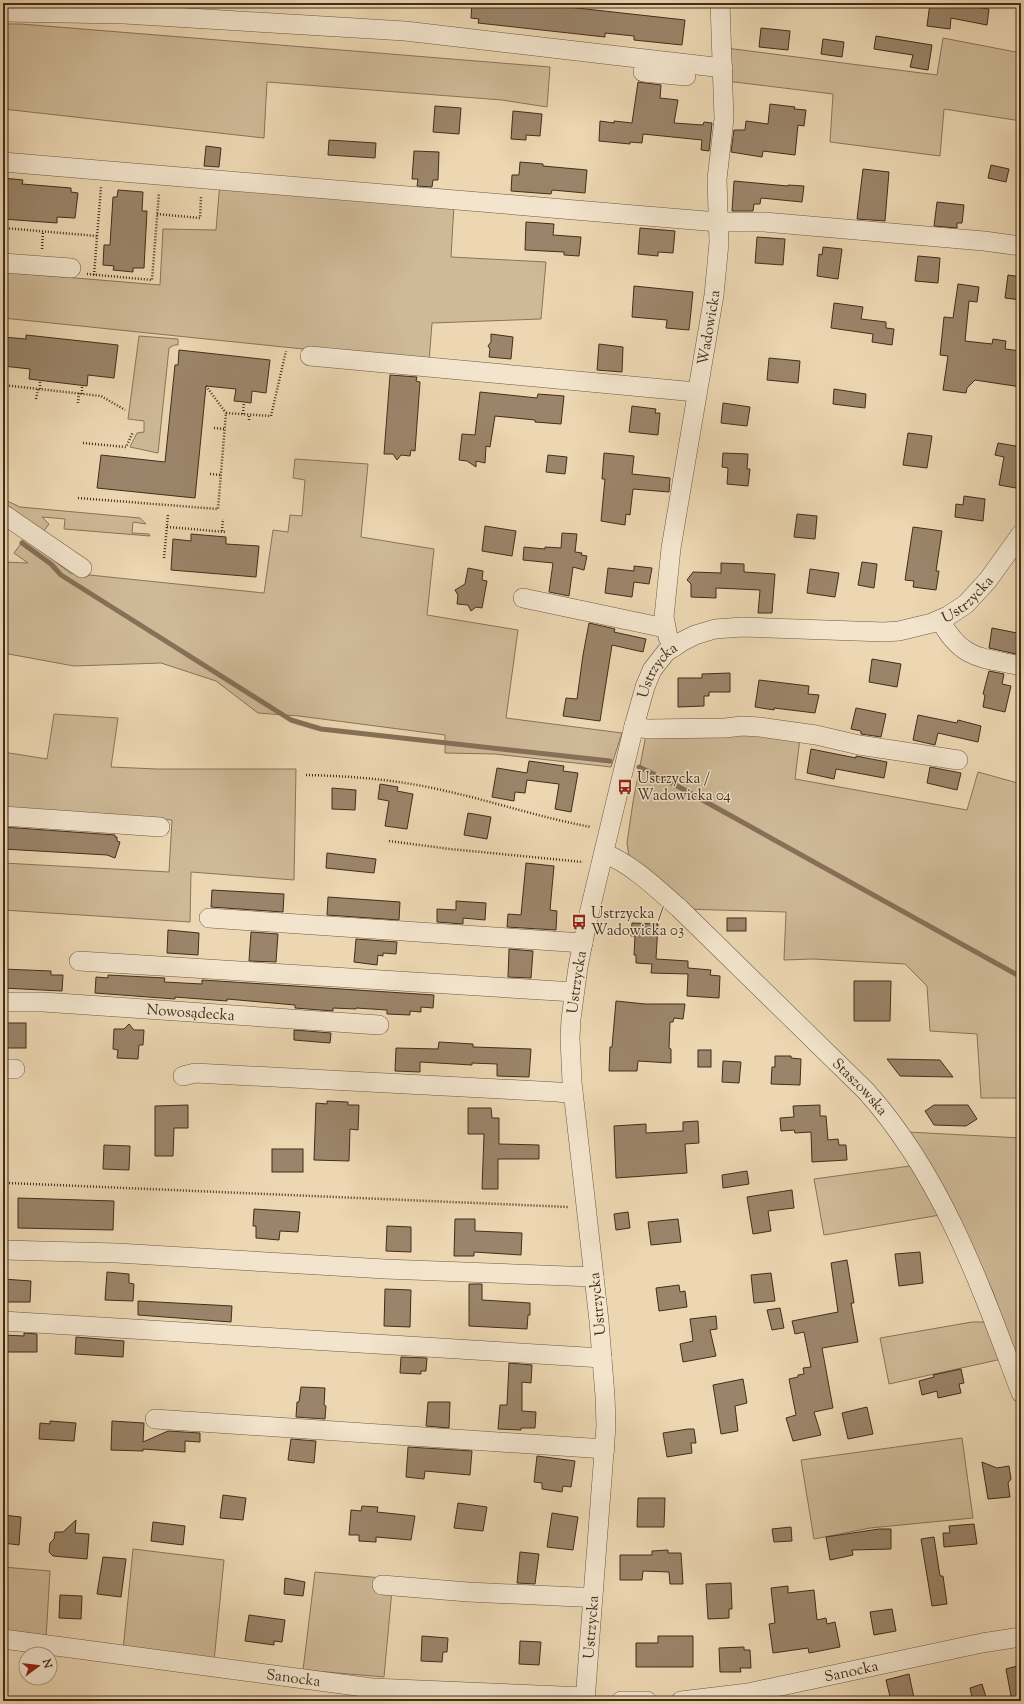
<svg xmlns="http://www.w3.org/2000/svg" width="1024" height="1704" viewBox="0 0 1024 1704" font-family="'Sorts Mill Goudy',serif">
<rect width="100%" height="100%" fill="#ecd7b2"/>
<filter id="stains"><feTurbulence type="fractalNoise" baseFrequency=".005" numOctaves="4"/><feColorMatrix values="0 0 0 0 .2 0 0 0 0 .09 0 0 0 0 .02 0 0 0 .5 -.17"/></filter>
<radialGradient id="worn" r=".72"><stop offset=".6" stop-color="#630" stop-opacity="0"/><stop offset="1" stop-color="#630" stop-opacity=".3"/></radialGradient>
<g fill="#cfba98" stroke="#89745a">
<polygon points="3,24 21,24 550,67 547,107 502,100 267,82 264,138 3,109"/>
<polygon points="943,38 1021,53 1021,121 944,109 940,156 830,142 833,94 726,81 726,48 937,75"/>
<polygon points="220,182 454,205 451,257 546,262 541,319 432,323 429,362 3,318 3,272 160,285 163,229 216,230"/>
<polygon points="139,336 178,339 178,345 174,345 169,348 158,453 130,447 137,433 144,432 144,421 128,419"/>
<polygon points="295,459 368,464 361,537 434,549 427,615 518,630 506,718 622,733 611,767 495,754 445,753 445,735 299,716 258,713 216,681 161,663 74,666 3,653 3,562 28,563 14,553 25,538 70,573 264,593 273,530 288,532 290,515 302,516 305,480 293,478"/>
<polygon points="3,499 20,507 140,518 146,524 133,522 132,533 149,534 150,536 64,529 65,519 42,517 49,524 44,531 3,506"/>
<polygon points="54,714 118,718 111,767 157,769 296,769 294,880 191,872 190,922 3,910 3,863 169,872 172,820 3,810 3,752 47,759"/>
<polygon points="749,731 800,738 795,779 967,810 978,772 1021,784 1021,1098 981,1098 977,1034 930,1031 927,986 905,964 813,959 784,960 786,912 683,909 629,857 627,843 633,802 646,735"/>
<polygon points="908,1132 1021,1138 1021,1354 1015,1356 993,1292 945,1189"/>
<polygon points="910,1166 940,1215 824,1235 814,1179"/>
<polygon points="972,1322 987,1322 1002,1359 889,1384 880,1338"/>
<polygon points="962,1438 973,1518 870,1528 814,1539 801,1460"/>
<polygon points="133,1549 224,1560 214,1661 123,1650"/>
<polygon points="3,1567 50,1571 46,1639 3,1633"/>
<polygon points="315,1572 393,1579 384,1677 303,1670"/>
<polygon points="361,1689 423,1695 423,1701 360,1701"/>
</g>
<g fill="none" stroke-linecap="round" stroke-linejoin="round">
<g stroke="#867057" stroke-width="5">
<polyline points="22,543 51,564 61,575 291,720 321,729 610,761"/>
<polyline points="639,767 670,782 1021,977"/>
</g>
</g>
<g fill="#9b856a" stroke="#432d1b">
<polygon points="472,3 532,3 685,20 682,45 634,40 634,36 605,33 605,37 478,23 479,19 471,18"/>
<polygon points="930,3 952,3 989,9 987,25 951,18 950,29 927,26"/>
<polygon points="761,28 790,31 788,50 759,47"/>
<polygon points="876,36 932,45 928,70 910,67 913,55 874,49"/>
<polygon points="823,39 844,42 842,57 821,54"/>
<polygon points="638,82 661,85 660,98 678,100 674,123 703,125 704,122 712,123 709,151 701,150 702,140 643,134 642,143 630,142 630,144 599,141 600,121 614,123 614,121 632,123"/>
<polygon points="770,104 795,107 794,109 806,110 804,126 798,125 795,155 763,151 762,157 731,152 734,130 745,130 746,121 768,124"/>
<polygon points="435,106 461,108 459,134 433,132"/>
<polygon points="513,111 542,114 540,136 526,135 526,140 511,139"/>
<polygon points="329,140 376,143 375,158 328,155"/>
<polygon points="206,146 221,148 219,167 204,166"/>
<polygon points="414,151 439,152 438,180 433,180 432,187 417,186 418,179 412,179"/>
<polygon points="520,162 543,164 543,166 587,170 585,193 552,190 551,194 511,191 512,175 519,175"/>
<polygon points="991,165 1009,169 1006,182 988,178"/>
<polygon points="863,169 889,172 885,221 857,219"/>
<polygon points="3,178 23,180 22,184 71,188 71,192 78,193 75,218 57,217 57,223 3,219"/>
<polygon points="734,181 788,186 788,185 804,186 802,202 761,198 760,204 754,204 753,211 732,211"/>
<polygon points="118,190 143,192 142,211 147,211 144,268 133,268 133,272 113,270 114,266 103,265 104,245 110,245 113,197 117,197"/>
<polygon points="937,202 964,205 962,223 957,223 957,228 934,226"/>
<polygon points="526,222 554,224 553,235 581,237 579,256 564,255 564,252 525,250"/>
<polygon points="640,228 675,231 673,253 658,252 658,256 638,254"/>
<polygon points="757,237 785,239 783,265 755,263"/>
<polygon points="823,247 842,249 838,279 817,276 819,254 822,255"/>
<polygon points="918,256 940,258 938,283 915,281"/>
<polygon points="1008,275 1021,277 1021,300 1005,298"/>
<polygon points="958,284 979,287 977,302 969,301 965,341 992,344 993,339 1006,341 1005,349 1021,351 1021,387 975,380 967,388 966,393 943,390 948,356 940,355 944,317 953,318"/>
<polygon points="634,286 693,292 689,330 666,328 667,320 632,317"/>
<polygon points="834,303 863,307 861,319 886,322 886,328 894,329 892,345 872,342 873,334 831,328"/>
<polygon points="491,334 513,337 511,359 489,357 490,349 488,346 491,342"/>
<polygon points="26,335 118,345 114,378 88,375 87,386 29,379 30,369 3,366 3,337 26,339"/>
<polygon points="599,344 623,347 622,372 597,370"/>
<polygon points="179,350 270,360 266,393 252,391 251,403 244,402 234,401 236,389 206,386 195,498 97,488 101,455 165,462 175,365 178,365"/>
<polygon points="769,358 800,361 798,383 767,380"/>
<polygon points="390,375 417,377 416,381 420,382 415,451 411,450 410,456 401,455 397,460 393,454 384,454"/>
<polygon points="834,389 866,394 865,408 833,404"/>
<polygon points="480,392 537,398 538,394 564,396 561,424 535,422 535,420 495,416 490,447 486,446 485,463 476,461 476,467 467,461 459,460 462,434 475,435"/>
<polygon points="723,403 750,407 747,426 721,423"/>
<polygon points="632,406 656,409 655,413 660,413 658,435 629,432"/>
<polygon points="908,433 932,436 927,468 903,465"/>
<polygon points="998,443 1021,447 1021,463 1016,488 999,485 1004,457 995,455"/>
<polygon points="604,453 634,456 632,474 670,478 669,492 633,489 630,515 626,514 625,525 601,521 605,479 602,479"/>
<polygon points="723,453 748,454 747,469 750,469 748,486 727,484 728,468 722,467"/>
<polygon points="548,455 567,457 565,474 546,472"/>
<polygon points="964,496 985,499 983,521 955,517 956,504 963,505"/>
<polygon points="797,514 817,516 815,539 794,537"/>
<polygon points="485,526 516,531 512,556 482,551"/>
<polygon points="913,527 942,531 936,571 939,571 936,590 913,587 914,581 905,580"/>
<polygon points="562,533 577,534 575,552 582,553 581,555 587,556 584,570 573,567 569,596 549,592 553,563 523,560 524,547 545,549 545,547 561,548"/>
<polygon points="191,534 226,537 226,544 259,546 256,577 171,570 173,539 191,541"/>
<polygon points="862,562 877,564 874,588 858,585"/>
<polygon points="721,563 744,564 744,572 775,574 772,613 758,613 760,590 716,588 716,598 691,597 691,584 687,580 693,572 721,573"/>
<polygon points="634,566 652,568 649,584 634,582 632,597 605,593 608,568 634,571"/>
<polygon points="468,568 483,571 482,580 487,581 482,608 476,607 471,611 468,605 457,604 458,595 455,590 465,584"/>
<polygon points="810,569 839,573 835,597 807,593"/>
<polygon points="589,623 615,629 614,632 646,639 643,652 612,645 600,721 563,716 566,698 577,699 583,655"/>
<polygon points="992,628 1017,633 1016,639 1021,640 1021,651 1016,654 989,648"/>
<polygon points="872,659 901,664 897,687 869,682"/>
<polygon points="989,671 1004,674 1002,684 1011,686 1005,712 983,707 985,695 983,694"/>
<polygon points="730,673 730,692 709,692 709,696 704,696 704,706 678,707 678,678 702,678 702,674"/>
<polygon points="759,680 809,686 808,694 819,695 815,713 774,708 774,710 755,707"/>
<polygon points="856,708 886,714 881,737 861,734 861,731 851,729"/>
<polygon points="918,715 957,723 958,720 981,726 978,742 938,733 935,745 913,740"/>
<polygon points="811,749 856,758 856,756 887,762 884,778 836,769 834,779 807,773"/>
<polygon points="529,761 564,766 563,771 578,773 571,812 555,809 559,784 527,780 525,793 515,792 514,801 492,797 497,768 527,773"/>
<polygon points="930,767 961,773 957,790 927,783"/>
<polygon points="380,784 398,787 397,791 413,794 407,829 385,826 389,801 378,799"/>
<polygon points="332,788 356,790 355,810 332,809"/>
<polygon points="468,813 491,817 487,839 464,835"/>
<polygon points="3,827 115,835 115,837 117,837 117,841 120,842 115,858 107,855 3,849"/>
<polygon points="327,853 376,859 374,873 326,868"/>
<polygon points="526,863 554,866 550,910 557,911 556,930 507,927 508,914 521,915"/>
<polygon points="212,890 284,894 283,912 211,907"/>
<polygon points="328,897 400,902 399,920 327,915"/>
<polygon points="456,901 486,903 485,920 463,918 463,924 437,922 437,909 456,910"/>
<rect x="727" y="918" width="19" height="13"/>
<polygon points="632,923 658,924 656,959 688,961 688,968 711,970 710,975 720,976 719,998 687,996 688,974 651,973 652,964 636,963 636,955 634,955 635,936 631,936"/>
<polygon points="168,930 199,933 198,955 167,953"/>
<polygon points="251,932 278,934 276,962 249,961"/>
<polygon points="356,939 397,942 396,954 383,953 383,956 378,955 377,965 354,962"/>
<polygon points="509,949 533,951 531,978 508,977"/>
<polygon points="3,969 51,971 51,975 63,975 62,991 3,988"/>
<polygon points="108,975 165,978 164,982 202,984 202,980 434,995 433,1008 421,1007 421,1012 410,1011 410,1015 387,1014 387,1010 356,1008 356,1009 333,1008 333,1011 295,1008 295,1005 227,999 227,1001 175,997 175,999 95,993 96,977 108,978"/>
<polygon points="854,981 891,981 890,1021 854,1021"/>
<polygon points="616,1001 645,1004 685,1004 683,1019 674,1018 673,1022 670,1022 669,1048 671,1049 671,1063 638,1061 637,1071 609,1071 610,1047 612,1047"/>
<rect x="3" y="1023" width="23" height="25"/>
<polygon points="129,1024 134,1030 144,1030 143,1045 139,1045 138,1059 117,1058 118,1050 113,1049 114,1029 124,1029"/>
<polygon points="294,1030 331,1033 330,1043 294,1040"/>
<polygon points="439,1042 473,1044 473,1047 531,1049 529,1077 497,1076 497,1064 472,1063 472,1065 420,1062 420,1072 395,1071 396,1048 438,1049"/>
<rect x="698" y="1050" width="13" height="17"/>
<polygon points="775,1056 791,1056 791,1058 801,1059 800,1085 771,1084 772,1067 775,1067"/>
<polygon points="887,1059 940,1060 953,1077 900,1076"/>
<polygon points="723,1061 741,1062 739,1083 722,1082"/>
<polygon points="327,1101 348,1102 348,1105 359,1105 358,1130 350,1129 349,1161 314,1160 316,1103 327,1104"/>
<polygon points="188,1105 188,1128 174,1128 173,1156 155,1156 155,1106"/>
<polygon points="820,1105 820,1116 826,1116 828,1140 838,1139 839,1145 846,1145 847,1160 812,1162 811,1132 795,1133 794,1130 781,1131 780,1118 794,1117 793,1106"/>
<polygon points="934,1105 968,1105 977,1119 966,1126 934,1125 925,1111"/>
<polygon points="468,1108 491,1108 492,1118 499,1118 499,1144 539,1145 539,1159 498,1159 498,1189 482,1189 484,1134 468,1134"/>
<polygon points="698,1121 699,1143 685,1144 687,1173 616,1178 614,1126 646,1124 646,1133 683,1131 683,1122"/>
<polygon points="104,1145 130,1146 129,1170 103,1169"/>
<rect x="272" y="1149" width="31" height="23"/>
<polygon points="747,1171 749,1184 723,1188 722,1175"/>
<polygon points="792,1190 794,1208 768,1211 771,1231 753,1234 747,1197"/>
<polygon points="18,1198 114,1201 113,1230 18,1228"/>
<polygon points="254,1209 300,1212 298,1232 280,1231 279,1240 256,1238 256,1226 253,1226"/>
<polygon points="628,1212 630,1228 616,1230 614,1214"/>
<polygon points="455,1219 475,1219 475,1231 522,1233 521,1255 474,1252 474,1256 454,1256"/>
<polygon points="678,1219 681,1242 651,1245 648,1222"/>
<polygon points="387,1226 411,1227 411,1252 386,1251"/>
<polygon points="920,1252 923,1283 899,1286 895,1254"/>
<polygon points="847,1260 854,1303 851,1303 858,1342 822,1348 833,1408 814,1412 821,1435 793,1441 786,1418 796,1415 789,1379 798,1377 798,1375 804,1374 803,1368 811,1367 804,1332 795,1334 792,1321 838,1312 831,1263"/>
<polygon points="107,1272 129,1274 129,1283 134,1284 133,1301 105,1300"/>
<polygon points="771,1273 775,1301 754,1303 751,1275"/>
<polygon points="3,1279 31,1281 30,1302 3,1302"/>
<polygon points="469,1284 482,1284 482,1300 530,1303 530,1315 528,1315 527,1329 469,1326"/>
<polygon points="679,1285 680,1292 685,1291 687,1307 659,1311 656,1288"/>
<polygon points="385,1289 411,1290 410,1327 384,1326"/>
<polygon points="138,1301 232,1306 231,1322 138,1315"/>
<polygon points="780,1308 784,1328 772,1330 767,1310"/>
<polygon points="716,1316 717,1329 710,1330 716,1356 683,1362 680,1344 693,1341 690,1319"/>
<polygon points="24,1333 37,1334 37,1352 3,1352 3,1335 24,1336"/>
<polygon points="76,1337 124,1341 123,1357 75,1354"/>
<polygon points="401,1357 427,1358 426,1371 421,1371 421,1374 400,1373"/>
<polygon points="509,1363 532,1365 531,1383 522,1382 522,1411 536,1412 535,1428 521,1428 521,1430 498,1429 500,1405 507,1405"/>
<polygon points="961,1369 964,1383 959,1384 961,1393 938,1398 937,1391 922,1395 919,1381 934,1377 933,1375"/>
<polygon points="743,1379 747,1403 735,1406 738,1431 721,1434 713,1385"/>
<polygon points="301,1387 325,1388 324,1405 326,1406 325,1419 296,1417 297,1402 299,1402"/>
<polygon points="428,1402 450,1402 449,1428 426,1426"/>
<polygon points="867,1407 873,1434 848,1439 842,1413"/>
<polygon points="50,1421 76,1423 74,1441 39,1439 40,1423 50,1424"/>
<polygon points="112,1421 144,1423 143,1442 168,1431 200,1433 200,1442 185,1441 185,1452 143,1449 143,1451 111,1450"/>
<polygon points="688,1429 694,1429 696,1443 691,1443 692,1453 667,1457 663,1433"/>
<polygon points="291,1439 316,1441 314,1463 288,1460"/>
<polygon points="408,1447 472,1451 470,1475 425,1471 424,1479 406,1477"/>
<polygon points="537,1456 575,1461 571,1487 563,1486 562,1492 542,1489 542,1483 534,1482"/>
<polygon points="982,1462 997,1468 1009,1466 1011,1479 1008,1483 1010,1497 988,1499"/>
<polygon points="223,1495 246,1498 243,1520 220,1518"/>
<polygon points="638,1498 665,1498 664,1527 637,1527"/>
<polygon points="458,1503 487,1507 483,1531 454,1528"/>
<polygon points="362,1506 378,1507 377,1512 415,1516 411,1540 376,1537 376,1542 359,1541 359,1535 349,1535 351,1510 361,1511"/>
<polygon points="552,1513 578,1517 573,1550 547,1547"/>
<polygon points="3,1515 21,1517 19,1545 3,1543"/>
<polygon points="76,1520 75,1533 89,1534 87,1559 53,1556 49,1552 50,1543 54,1539 55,1532 63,1532"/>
<polygon points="153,1522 185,1526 183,1545 151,1541"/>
<polygon points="974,1524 977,1544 944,1547 943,1533 950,1533 949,1526"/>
<polygon points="791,1527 792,1541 774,1542 772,1529"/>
<polygon points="879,1529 891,1529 891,1549 852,1550 853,1555 830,1560 826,1537"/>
<polygon points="934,1537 940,1576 943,1576 947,1604 932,1606 921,1539"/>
<polygon points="668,1550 668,1553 681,1553 683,1584 670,1584 669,1572 643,1571 642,1580 620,1580 620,1555 652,1555 652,1551"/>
<polygon points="520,1552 539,1554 535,1584 517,1583"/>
<polygon points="103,1557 126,1559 121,1597 97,1594"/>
<polygon points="285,1578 305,1582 303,1596 284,1594"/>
<polygon points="731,1583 732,1609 729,1609 729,1618 708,1619 706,1584"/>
<polygon points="788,1586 788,1593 814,1590 817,1620 826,1618 827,1624 835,1622 840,1647 809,1653 808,1648 773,1653 769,1624 775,1623 771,1588"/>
<polygon points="60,1595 82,1596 81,1619 59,1618"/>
<polygon points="892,1609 896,1631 874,1635 870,1612"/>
<polygon points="249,1615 285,1620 282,1642 274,1641 274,1645 245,1641"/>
<polygon points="422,1636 448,1638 447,1652 443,1652 442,1662 421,1661"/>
<polygon points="658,1636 693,1636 693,1667 636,1667 636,1643 658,1643"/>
<polygon points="520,1641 541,1642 539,1665 519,1664"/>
<polygon points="744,1647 744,1650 750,1650 751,1668 740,1668 741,1672 720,1672 719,1648"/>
<polygon points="1021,1665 1021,1701 1012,1701 1006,1669"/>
<polygon points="909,1674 914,1698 903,1701 891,1701 886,1680"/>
<polygon points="982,1684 986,1697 973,1701 970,1688"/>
</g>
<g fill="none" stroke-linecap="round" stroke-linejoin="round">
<g stroke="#6d5841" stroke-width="20">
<g id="minor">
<polyline points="3,12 124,14 405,31 723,68"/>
<polyline points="643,72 686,76"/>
<polyline points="3,162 718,222 764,222 984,241 1021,246"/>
<polyline points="3,263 71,268"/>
<polyline points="310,356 696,392"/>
<polyline points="3,514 82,568"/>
<polyline points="523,598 665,628"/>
<path d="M 940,620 C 962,660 980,657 1021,666"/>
<path id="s1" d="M 674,647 L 668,637 L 664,617 L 671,548 L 714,295 L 719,243 L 717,179 L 724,119 L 720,3"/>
<polyline points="634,726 647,729 725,728 742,726 760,727 816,735 859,745 958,760"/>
<polyline points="3,816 160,827"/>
<path id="s2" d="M 604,853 C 633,865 656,888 679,908 L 866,1091 C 943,1177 981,1287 1021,1393"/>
<polyline points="209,918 583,943"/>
<polyline points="79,961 574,992"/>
<path id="s3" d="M 3,1002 L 43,1002 L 379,1025"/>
<polyline points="3,1069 15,1069"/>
<polyline points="183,1076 195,1073 558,1092 573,1094"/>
<polyline points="3,1250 117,1253 385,1269 594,1277"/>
<polyline points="3,1321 602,1358"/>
<polyline points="155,1419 605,1449"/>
<polyline points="382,1585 468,1592 578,1597 592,1597"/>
<path id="s4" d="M 3,1639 L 372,1688 L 585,1697"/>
<path id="s5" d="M 585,1701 L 606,1426 L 605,1396 L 599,1321 L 572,1082 L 570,1038 L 571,1019 L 578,967 L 587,922 L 634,726 L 645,687 L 652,670 L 666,652 L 683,641 L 695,635 L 715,629 L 743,627 L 884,632 L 899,631 L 932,623 L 948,616 L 966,604 L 988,580 L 1021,534"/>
<polyline points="621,1701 647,1701"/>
<path id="s6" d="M 681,1701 L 748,1693 L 982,1643 L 1021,1637"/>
</g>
</g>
<g stroke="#432d1b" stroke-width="2.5" stroke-dasharray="1 2" stroke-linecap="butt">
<polyline points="157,214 200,218 201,197"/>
<polyline points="3,228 97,236"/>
<polyline points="42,249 43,231"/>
<polyline points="87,274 152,280 159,193"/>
<polyline points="94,275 101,187"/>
<polyline points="3,385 101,396 125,410"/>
<polyline points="206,386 226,413"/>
<polyline points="40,389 40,381"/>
<polyline points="82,394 82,385"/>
<polyline points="36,399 38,389"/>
<polyline points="78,403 79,393"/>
<polyline points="243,414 244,402"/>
<polyline points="249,420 249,415"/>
<polyline points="214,428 225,429"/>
<polyline points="3,436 5,436"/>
<polyline points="83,443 126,447 133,432"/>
<polyline points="210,474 221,475"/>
<polyline points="78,498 218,509 226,413 271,416 286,351"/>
<polyline points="167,527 226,532"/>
<polyline points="222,531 223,519"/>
<polyline points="164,558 168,515"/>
<path d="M 306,775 C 353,776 400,780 446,791 C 495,802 542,818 591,827"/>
<polyline points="389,841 450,849 583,862"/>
<polyline points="9,1183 569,1207"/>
</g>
<use href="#minor" stroke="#f3e5cd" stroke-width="19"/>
</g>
<defs>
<g id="bus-bare" transform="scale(1.2)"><path d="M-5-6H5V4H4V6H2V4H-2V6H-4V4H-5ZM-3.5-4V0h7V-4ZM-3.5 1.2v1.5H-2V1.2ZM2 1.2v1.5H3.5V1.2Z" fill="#8f2418" stroke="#f3e5cd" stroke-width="2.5" paint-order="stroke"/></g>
</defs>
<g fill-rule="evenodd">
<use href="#bus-bare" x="625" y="787"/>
<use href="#bus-bare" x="579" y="922"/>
</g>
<g text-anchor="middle" stroke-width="3" stroke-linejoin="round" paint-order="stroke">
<g font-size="15" fill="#432d1b" stroke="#f3e5cd">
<text dy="5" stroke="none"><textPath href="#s1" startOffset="325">Wadowicka</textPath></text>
<text dy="5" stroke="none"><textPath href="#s5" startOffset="1382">Ustrzycka</textPath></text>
<text dy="5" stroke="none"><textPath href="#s5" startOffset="1046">Ustrzycka</textPath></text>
<text dy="5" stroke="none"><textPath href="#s5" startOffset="722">Ustrzycka</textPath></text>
<text dy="5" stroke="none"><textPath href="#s3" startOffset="188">Nowosądecka</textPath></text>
<text dy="5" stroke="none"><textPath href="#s2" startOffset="348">Staszowska</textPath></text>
<text transform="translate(597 1304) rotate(-96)" y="5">Ustrzycka</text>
<text dy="5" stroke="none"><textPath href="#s5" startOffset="74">Ustrzycka</textPath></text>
<text dy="5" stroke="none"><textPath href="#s6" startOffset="173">Sanocka</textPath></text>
<text dy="5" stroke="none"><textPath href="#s4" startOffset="293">Sanocka</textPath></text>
</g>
<g font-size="15" fill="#432d1b" stroke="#f3e5cd" text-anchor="start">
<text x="637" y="783">Ustrzycka /<tspan x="637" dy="17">Wadowicka 04</tspan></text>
<text x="591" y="918">Ustrzycka /<tspan x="591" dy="17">Wadowicka 03</tspan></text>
</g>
</g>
<rect width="1024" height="1704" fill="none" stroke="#ecd7b2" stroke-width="16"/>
<rect x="4" y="4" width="1016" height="1696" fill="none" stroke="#432d1b" stroke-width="2"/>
<rect x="8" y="8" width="1008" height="1688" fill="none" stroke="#432d1b"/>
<g transform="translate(38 1666) rotate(75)"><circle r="19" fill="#f3e5cd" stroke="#ad9b86"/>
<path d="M0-3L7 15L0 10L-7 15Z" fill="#8f2418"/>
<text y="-6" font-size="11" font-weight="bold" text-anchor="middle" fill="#432d1b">N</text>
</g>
<rect width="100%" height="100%" filter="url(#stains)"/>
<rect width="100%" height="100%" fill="url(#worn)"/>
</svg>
